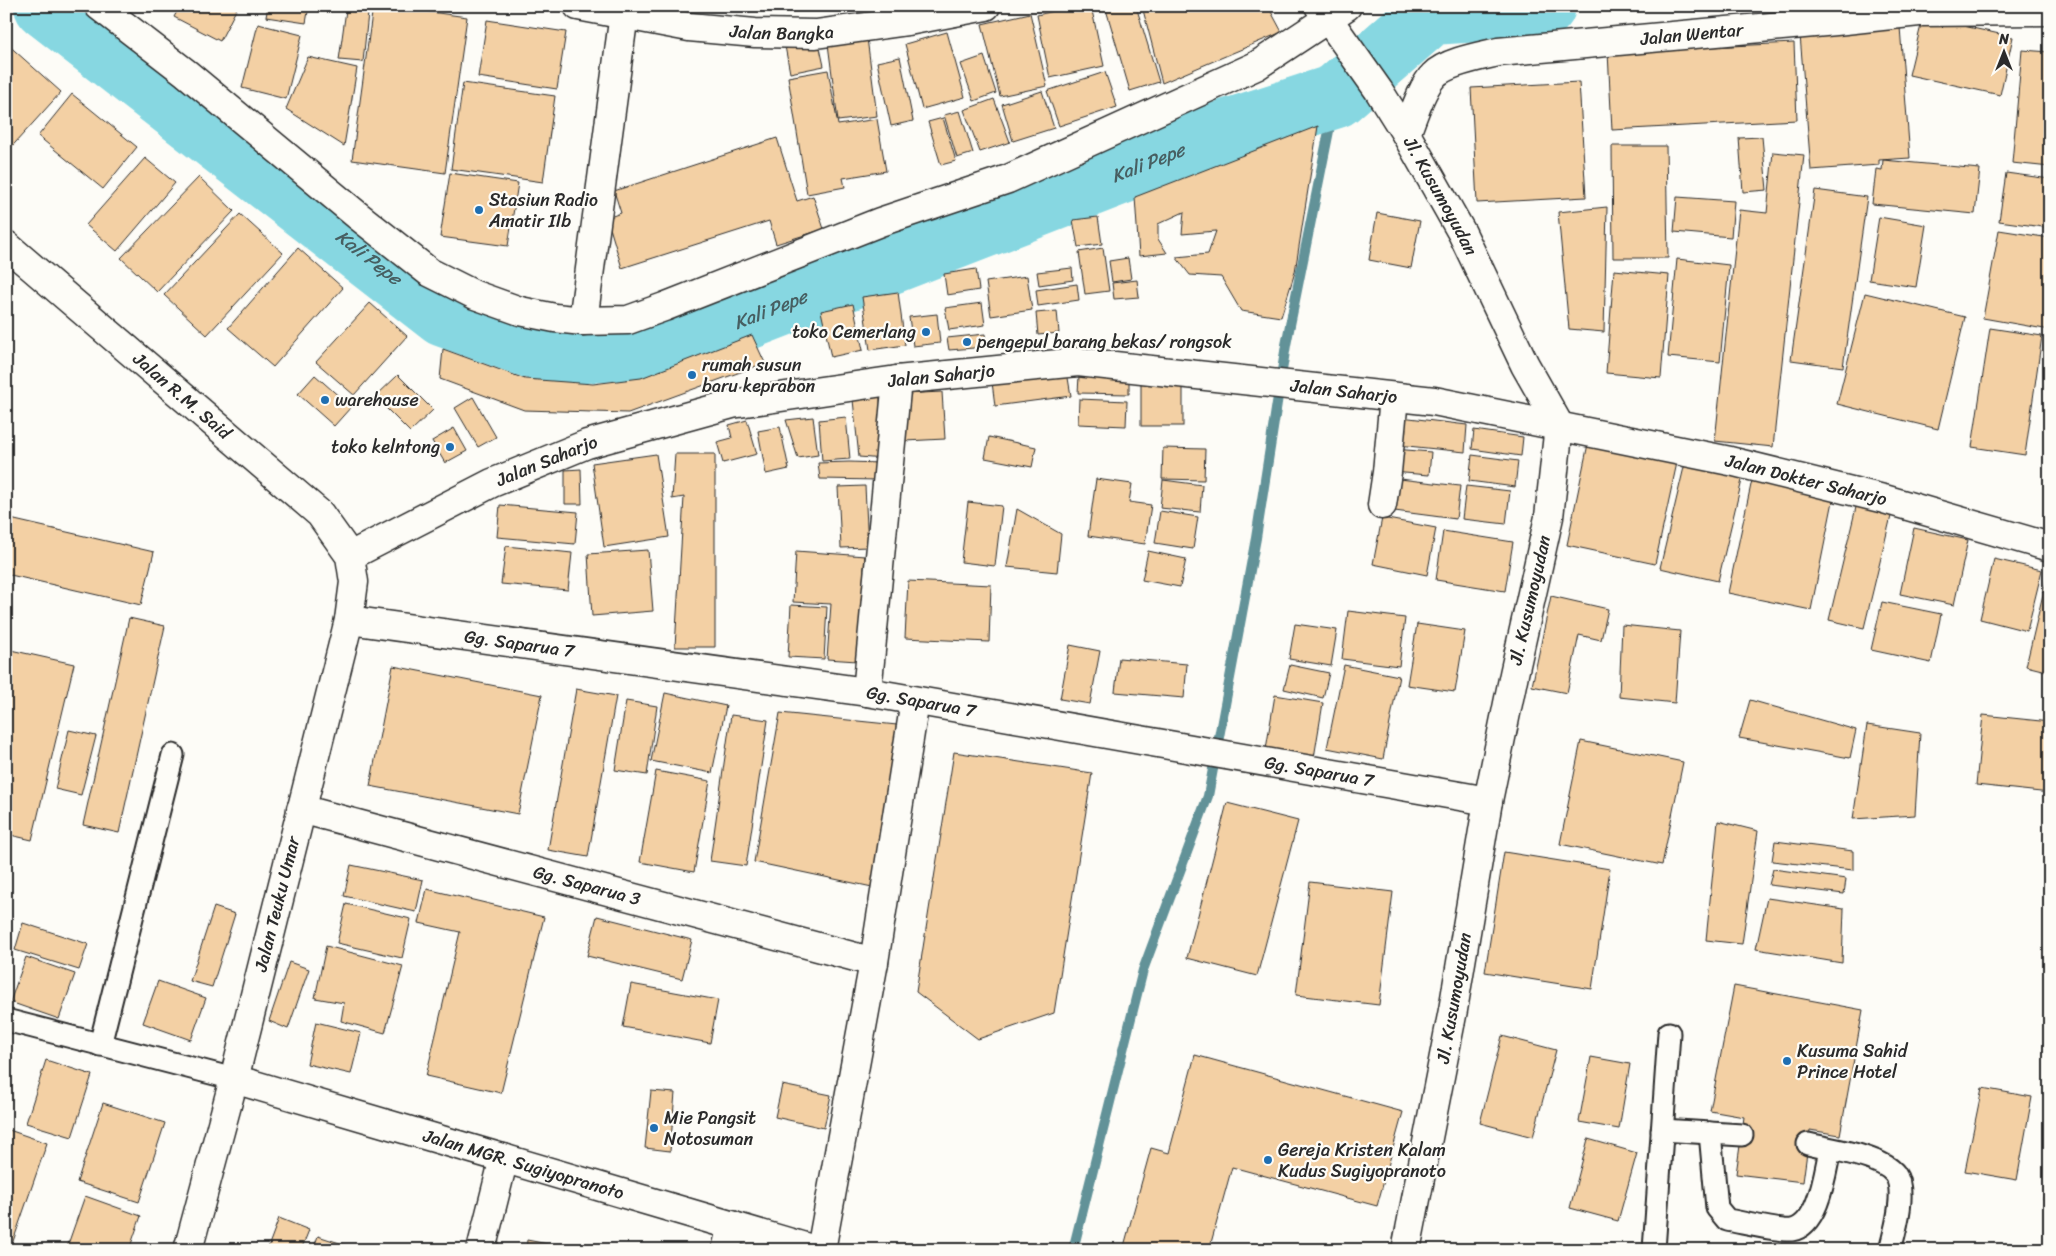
<svg xmlns="http://www.w3.org/2000/svg" width="2056" height="1256" viewBox="0 0 2056 1256" font-family="Sriracha,sans-serif">
<rect width="100%" height="100%" fill="#fdfcf7"/>
<filter id="ink" filterUnits="userSpaceOnUse"><feTurbulence type="fractalNoise" baseFrequency=".02" numOctaves="2"/><feDisplacementMap in="SourceGraphic" scale="10" xChannelSelector="R" yChannelSelector="G"/><feConvolveMatrix kernelMatrix="1 2 1 2 8 2 1 2 1" color-interpolation-filters="sRGB"/></filter>
<g filter="url(#ink)">
<g fill="none" stroke-linecap="round" stroke-linejoin="round">
<polyline stroke="#629298" stroke-width="10" points="1073,1250 1143,970 1208,796 1256,538 1286,345 1336,96"/>
<path stroke="#87d7e1" stroke-width="64" id="s1" d="M 46,6 L 444,315 L 549,353 L 675,346 L 1228,131 L 1336,96 L 1431,13 L 1544,6"/>
</g>
<g fill="#f3d0a4" stroke="#2b2b2b">
<polygon points="180,6 238,6 220,41 174,17"/>
<polygon points="268,6 309,6 306,23 266,17"/>
<polygon points="373,6 387,6 467,17 445,173 352,160"/>
<polygon points="1076,6 1091,6 1104,66 1050,78 1037,15"/>
<polygon points="1105,6 1136,6 1159,82 1130,91"/>
<polygon points="1142,6 1268,6 1282,32 1162,83"/>
<polygon points="346,10 368,13 363,62 339,60"/>
<polygon points="1030,13 1047,86 1000,96 982,24"/>
<polygon points="1923,17 2013,37 2000,95 1909,75"/>
<polygon points="487,20 566,32 557,89 478,77"/>
<polygon points="258,24 302,35 286,99 242,88"/>
<polygon points="1900,27 1910,158 1879,160 1879,165 1811,170 1800,35"/>
<polygon points="947,32 965,97 922,109 905,44"/>
<polygon points="867,38 877,116 838,121 828,44"/>
<polygon points="818,39 824,66 790,73 785,46"/>
<polygon points="6,43 61,92 6,153"/>
<polygon points="1794,43 1797,120 1612,130 1608,52"/>
<polygon points="2022,50 2050,52 2050,167 2012,163"/>
<polygon points="984,56 996,93 974,101 961,64"/>
<polygon points="308,57 357,68 344,146 286,109"/>
<polygon points="900,57 913,121 891,126 877,62"/>
<polygon points="828,70 838,125 877,119 886,171 843,178 845,187 807,194 788,77"/>
<polygon points="1105,72 1117,107 1059,126 1047,91"/>
<polygon points="1579,82 1586,197 1477,203 1471,88"/>
<polygon points="463,83 555,96 543,182 451,169"/>
<polygon points="1042,91 1054,128 1013,141 1002,104"/>
<polygon points="72,94 137,147 103,189 38,136"/>
<polygon points="994,99 1010,142 980,152 964,110"/>
<polygon points="960,111 973,153 957,158 944,115"/>
<polygon points="943,118 956,161 941,165 928,122"/>
<polygon points="1318,126 1295,272 1281,317 1241,311 1221,277 1190,275 1176,257 1208,254 1216,231 1182,234 1184,212 1158,224 1158,239 1167,253 1139,256 1135,197"/>
<polygon points="1762,137 1767,190 1743,192 1739,138"/>
<polygon points="777,138 797,201 813,196 824,229 776,244 769,221 622,268 607,218 621,213 614,191"/>
<polygon points="1612,146 1666,146 1668,258 1613,258"/>
<polygon points="1773,152 1804,155 1773,447 1715,441 1739,210 1767,213"/>
<polygon points="145,158 175,183 117,251 86,225"/>
<polygon points="1883,160 1980,169 1975,214 1872,204 1876,169 1882,170"/>
<polygon points="450,173 518,183 508,246 440,237"/>
<polygon points="2006,173 2050,179 2050,228 1999,221"/>
<polygon points="199,177 234,211 157,292 121,258"/>
<polygon points="1815,190 1867,197 1843,367 1791,360"/>
<polygon points="1677,197 1734,201 1731,237 1674,232"/>
<polygon points="1607,207 1604,332 1569,329 1558,212"/>
<polygon points="1377,213 1420,221 1411,268 1369,260"/>
<polygon points="240,214 283,253 207,335 164,295"/>
<polygon points="1098,217 1102,244 1078,247 1073,220"/>
<polygon points="1879,217 1926,225 1916,287 1869,280"/>
<polygon points="1999,230 2050,238 2050,330 1983,318"/>
<polygon points="298,248 343,288 273,367 228,328"/>
<polygon points="1103,248 1109,291 1085,294 1079,252"/>
<polygon points="1128,258 1131,279 1112,282 1109,261"/>
<polygon points="1677,259 1729,265 1720,362 1668,357"/>
<polygon points="1072,268 1073,280 1039,285 1037,272"/>
<polygon points="976,269 979,290 947,295 944,274"/>
<polygon points="1614,270 1669,275 1661,378 1606,373"/>
<polygon points="1027,276 1032,310 991,316 986,282"/>
<polygon points="1137,280 1139,297 1114,299 1112,283"/>
<polygon points="1077,284 1079,300 1038,306 1036,290"/>
<polygon points="898,292 905,345 870,350 862,297"/>
<polygon points="1865,293 1965,317 1938,429 1837,404"/>
<polygon points="370,303 407,336 354,395 316,362"/>
<polygon points="982,303 985,325 949,330 945,308"/>
<polygon points="853,304 863,350 831,357 821,311"/>
<polygon points="1057,311 1059,333 1038,335 1036,313"/>
<polygon points="937,314 940,343 913,346 909,317"/>
<polygon points="1990,328 2042,336 2025,455 1972,447"/>
<polygon points="985,334 986,347 949,350 947,338"/>
<polygon points="752,335 765,363 628,413 524,410 440,379 443,349 525,379 593,384 641,378"/>
<polygon points="1067,372 1071,396 995,406 992,382"/>
<polygon points="315,375 351,407 334,426 298,394"/>
<polygon points="398,375 433,410 410,432 375,397"/>
<polygon points="1079,376 1129,378 1129,394 1078,393"/>
<rect x="1141" y="381" width="42" height="45"/>
<polygon points="942,392 945,439 905,441 902,394"/>
<polygon points="473,397 496,437 478,447 455,408"/>
<polygon points="880,397 883,459 859,457 853,400"/>
<polygon points="1079,399 1127,401 1126,426 1078,424"/>
<polygon points="813,417 818,455 798,458 786,420"/>
<polygon points="846,417 850,459 822,461 819,420"/>
<polygon points="1401,417 1467,425 1465,452 1398,445"/>
<polygon points="747,420 757,454 723,463 717,442 732,438 729,425"/>
<polygon points="780,427 789,469 766,474 758,431"/>
<polygon points="454,428 467,451 445,463 432,441"/>
<polygon points="1474,430 1523,437 1521,456 1472,449"/>
<polygon points="989,437 1036,447 1032,467 985,458"/>
<polygon points="1589,439 1678,458 1655,564 1567,545"/>
<polygon points="1163,448 1205,449 1204,480 1162,479"/>
<polygon points="1394,449 1431,452 1429,475 1392,472"/>
<polygon points="656,454 669,537 604,547 592,463"/>
<polygon points="675,454 715,454 715,647 675,647 684,497 672,499"/>
<polygon points="1472,455 1518,461 1515,487 1469,481"/>
<polygon points="849,462 880,463 880,480 820,479 818,463"/>
<polygon points="1685,463 1743,476 1718,581 1660,568"/>
<polygon points="581,469 582,504 565,504 565,470"/>
<polygon points="1391,478 1460,486 1456,519 1387,510"/>
<polygon points="1096,479 1132,484 1129,502 1151,505 1145,544 1088,536"/>
<polygon points="1163,480 1202,485 1200,512 1160,508"/>
<polygon points="1752,480 1834,496 1811,610 1728,593"/>
<polygon points="865,486 868,547 841,548 838,487"/>
<polygon points="1466,486 1510,491 1506,524 1462,519"/>
<polygon points="968,502 1002,506 995,566 961,562"/>
<polygon points="1857,503 1892,512 1864,628 1829,620"/>
<polygon points="500,505 578,512 575,544 497,537"/>
<polygon points="1017,509 1061,534 1057,572 1007,567"/>
<polygon points="1160,511 1198,517 1193,549 1155,543"/>
<polygon points="6,518 154,552 141,605 6,574"/>
<polygon points="1382,518 1436,528 1427,575 1373,564"/>
<polygon points="1914,528 1968,540 1954,605 1900,594"/>
<polygon points="1443,531 1513,542 1505,591 1436,580"/>
<polygon points="506,546 572,553 568,590 501,584"/>
<polygon points="648,550 653,611 592,616 588,554"/>
<polygon points="796,551 865,556 857,661 827,659 831,604 793,602"/>
<polygon points="1148,551 1186,559 1180,587 1142,580"/>
<polygon points="1994,559 2042,570 2027,631 1980,619"/>
<polygon points="2048,573 2050,573 2050,672 2026,666"/>
<polygon points="908,581 991,585 989,642 905,638"/>
<polygon points="1551,596 1608,609 1601,640 1579,635 1567,693 1532,686"/>
<polygon points="1882,602 1941,614 1931,663 1871,650"/>
<polygon points="791,605 827,607 824,659 788,657"/>
<polygon points="1348,611 1405,618 1399,666 1342,659"/>
<polygon points="129,618 165,626 119,833 83,825"/>
<polygon points="1295,624 1337,630 1331,666 1289,659"/>
<polygon points="1417,624 1465,631 1455,692 1407,685"/>
<polygon points="1622,625 1680,631 1675,703 1619,697"/>
<polygon points="1070,645 1100,651 1090,704 1060,699"/>
<polygon points="6,649 74,664 32,840 6,834"/>
<polygon points="1119,658 1187,664 1184,698 1115,692"/>
<polygon points="1290,665 1329,673 1323,698 1284,689"/>
<polygon points="1344,665 1399,676 1383,759 1327,748"/>
<polygon points="393,666 542,695 518,814 370,786"/>
<polygon points="576,689 616,696 588,857 548,850"/>
<polygon points="665,693 726,706 712,773 651,761"/>
<polygon points="1275,695 1323,703 1313,764 1265,755"/>
<polygon points="1750,700 1856,730 1850,758 1739,738"/>
<polygon points="626,701 657,706 647,775 615,770"/>
<polygon points="780,713 897,725 877,888 754,862"/>
<polygon points="731,715 768,720 746,866 710,861"/>
<polygon points="1983,715 2050,722 2050,793 1976,785"/>
<polygon points="1867,725 1920,733 1915,815 1853,819"/>
<polygon points="69,730 96,736 81,795 55,789"/>
<polygon points="1581,741 1683,762 1662,865 1560,844"/>
<polygon points="954,752 1092,773 1054,1013 978,1039 916,992"/>
<polygon points="656,771 710,781 694,872 640,862"/>
<polygon points="1227,803 1298,821 1257,976 1187,958"/>
<polygon points="1718,821 1758,831 1742,944 1706,940"/>
<polygon points="1775,841 1853,851 1853,870 1772,861"/>
<polygon points="1504,852 1610,869 1592,989 1485,972"/>
<polygon points="351,865 423,880 416,912 344,896"/>
<polygon points="1773,869 1846,879 1844,894 1769,885"/>
<polygon points="1310,882 1393,892 1379,1005 1296,995"/>
<polygon points="427,889 544,917 501,1093 426,1076 460,932 419,923"/>
<polygon points="1767,898 1844,909 1842,963 1756,949"/>
<polygon points="346,904 411,919 402,958 337,943"/>
<polygon points="214,907 235,914 212,987 190,981"/>
<polygon points="597,916 692,940 682,979 587,956"/>
<polygon points="23,923 88,944 79,970 15,950"/>
<polygon points="326,946 403,966 385,1033 341,1021 344,1003 315,998"/>
<polygon points="26,957 75,974 59,1019 10,1002"/>
<polygon points="289,962 309,969 288,1029 269,1021"/>
<polygon points="158,981 206,998 191,1040 143,1023"/>
<polygon points="631,984 718,1000 710,1043 623,1027"/>
<polygon points="1734,986 1863,1010 1840,1135 1810,1130 1803,1182 1736,1174 1744,1117 1710,1111"/>
<polygon points="316,1022 361,1033 351,1074 307,1064"/>
<polygon points="1502,1036 1556,1050 1533,1137 1480,1123"/>
<polygon points="1195,1055 1403,1112 1377,1206 1232,1167 1209,1250 1123,1250 1151,1148 1169,1153"/>
<polygon points="1591,1057 1630,1064 1619,1129 1579,1122"/>
<polygon points="46,1060 92,1075 72,1137 26,1123"/>
<polygon points="782,1085 831,1095 824,1128 775,1117"/>
<polygon points="1982,1088 2032,1097 2017,1180 1965,1171"/>
<polygon points="651,1091 675,1093 670,1151 645,1148"/>
<polygon points="103,1103 165,1123 139,1202 77,1182"/>
<polygon points="6,1129 47,1143 10,1250 6,1250"/>
<polygon points="1588,1139 1637,1153 1618,1221 1570,1208"/>
<polygon points="2050,1166 2050,1201 2043,1199"/>
<polygon points="85,1196 141,1216 129,1250 66,1250"/>
<polygon points="279,1218 309,1230 301,1250 267,1250"/>
<polygon points="318,1236 355,1248 354,1250 313,1250"/>
<polygon points="527,1240 579,1250 526,1250"/>
<polygon points="372,1245 386,1250 370,1250"/>
</g>
<g fill="none" stroke-linecap="round" stroke-linejoin="round">
<g stroke="#2b2b2b" stroke-width="25">
<g id="lane">
<polyline points="6,1020 234,1079"/>
<polyline points="100,1045 173,755"/>
<polyline points="1662,1130 1742,1135"/>
<path d="M 1710,1133 L 1717,1208 L 1727,1220 C 1740,1222 1782,1232 1792,1230 C 1819,1225 1825,1172 1830,1150"/>
<path d="M 1808,1144 C 1829,1149 1882,1156 1895,1174 C 1907,1191 1895,1231 1890,1250"/>
<polyline points="1654,1250 1669,1033"/>
</g>
</g>
<g stroke="#2b2b2b" stroke-width="31">
<g id="street">
<polyline points="99,6 186,73 357,215 429,272 475,295 520,311 555,318 583,321 628,320 664,307 880,222 1008,179 1256,66 1347,6"/>
<path id="s2" d="M 1406,134 C 1413,117 1421,88 1434,75 C 1446,62 1481,56 1498,52 L 1836,21 L 1919,12 L 2050,11"/>
<polyline points="583,321 625,6"/>
<polyline points="1382,505 1387,472 1394,397"/>
<path id="s3" d="M 349,620 L 867,692 L 1488,801"/>
<polyline points="867,692 897,380"/>
<path id="s4" d="M 301,809 L 874,962"/>
<polyline points="481,1250 504,1158"/>
<polyline points="726,1250 732,1225"/>
<polyline points="821,1250 874,962 915,701"/>
</g>
</g>
<g stroke="#2b2b2b" stroke-width="31">
<g id="secondary">
<path id="s5" d="M 578,6 L 689,27 L 755,33 L 816,34 L 908,21 L 986,6"/>
<path id="s6" d="M 1319,6 L 1379,91 L 1406,134 L 1462,233 L 1525,365 L 1559,425 L 1549,517 L 1514,674 L 1488,801 L 1453,1010 L 1406,1250"/>
<path id="s7" d="M 6,245 L 320,514 L 350,556 L 354,582 L 349,620 L 234,1079 L 188,1250"/>
<path id="s8" d="M 350,556 L 492,483 L 587,444 L 732,404 L 897,380 L 1078,362 L 1434,401 L 1730,461 L 1884,499 L 2050,547"/>
<path id="s9" d="M 234,1079 L 815,1250"/>
</g>
</g>
<use href="#lane" stroke="#fdfcf7" stroke-width="21"/>
<use href="#street" stroke="#fdfcf7" stroke-width="28"/>
<use href="#secondary" stroke="#fdfcf7" stroke-width="28"/>
</g>
</g>
<g fill="#1f6fb2" stroke="#fdfcf7" stroke-width="2">
<circle cx="479" cy="210" r="5"/>
<circle cx="926" cy="332" r="5"/>
<circle cx="967" cy="342" r="5"/>
<circle cx="692" cy="375" r="5"/>
<circle cx="325" cy="400" r="5"/>
<circle cx="450" cy="447" r="5"/>
<circle cx="1787" cy="1061" r="5"/>
<circle cx="654" cy="1128" r="5"/>
<circle cx="1268" cy="1160" r="5"/>
</g>
<g text-anchor="middle" stroke-width="4.5" stroke-linejoin="round" paint-order="stroke">
<g font-size="18" fill="#2b2b2b" stroke="#fdfcf7">
<text dy="6" stroke="none"><textPath href="#s5" startOffset="206">Jalan Bangka</textPath></text>
<text dy="6" stroke="none"><textPath href="#s2" startOffset="329">Jalan Wentar</textPath></text>
<text dy="6" stroke="none"><textPath href="#s6" startOffset="226">Jl. Kusumoyudan</textPath></text>
<text dy="6" stroke="none"><textPath href="#s8" startOffset="624">Jalan Saharjo</textPath></text>
<text dy="6" stroke="none"><textPath href="#s8" startOffset="1029">Jalan Saharjo</textPath></text>
<text dy="6" stroke="none"><textPath href="#s7" startOffset="232">Jalan R.M. Said</textPath></text>
<text dy="6" stroke="none"><textPath href="#s8" startOffset="219">Jalan Saharjo</textPath></text>
<text dy="6" stroke="none"><textPath href="#s8" startOffset="1500">Jalan Dokter Saharjo</textPath></text>
<text transform="translate(1530 600) rotate(-77)" y="6">Jl. Kusumoyudan</text>
<text dy="6" stroke="none"><textPath href="#s3" startOffset="172">Gg. Saparua 7</textPath></text>
<text dy="6" stroke="none"><textPath href="#s3" startOffset="578">Gg. Saparua 7</textPath></text>
<text dy="6" stroke="none"><textPath href="#s3" startOffset="982">Gg. Saparua 7</textPath></text>
<text dy="6" stroke="none"><textPath href="#s4" startOffset="296">Gg. Saparua 3</textPath></text>
<text transform="translate(277 904) rotate(-76)" y="6">Jalan Teuku Umar</text>
<text transform="translate(1454 998) rotate(-80)" y="6">Jl. Kusumoyudan</text>
<text dy="6" stroke="none"><textPath href="#s9" startOffset="302">Jalan MGR. Sugiyopranoto</textPath></text>
</g>
<g font-size="18" fill="#2b2b2b" stroke="#fdfcf7" text-anchor="start">
<text x="489" y="206">Stasiun Radio<tspan x="489" dy="21">Amatir IIb</tspan></text>
<text x="916" y="338" text-anchor="end">toko Cemerlang</text>
<text x="977" y="348">pengepul barang bekas/ rongsok</text>
<text x="702" y="371">rumah susun<tspan x="702" dy="21">baru keprabon</tspan></text>
<text x="335" y="406">warehouse</text>
<text x="440" y="453" text-anchor="end">toko kelntong</text>
<text x="1797" y="1057">Kusuma Sahid<tspan x="1797" dy="21">Prince Hotel</tspan></text>
<text x="664" y="1124">Mie Pangsit<tspan x="664" dy="21">Notosuman</tspan></text>
<text x="1278" y="1156">Gereja Kristen Kalam<tspan x="1278" dy="21">Kudus Sugiyopranoto</tspan></text>
</g>
<g font-size="19" font-style="italic" fill="#475f62" stroke="#fdfcf7">
<text dy="7" stroke="none"><textPath href="#s1" startOffset="1249">Kali Pepe</textPath></text>
<text dy="7" stroke="none"><textPath href="#s1" startOffset="409">Kali Pepe</textPath></text>
<text dy="7" stroke="none"><textPath href="#s1" startOffset="844">Kali Pepe</textPath></text>
</g>
</g>
<rect width="2056" height="1256" fill="none" stroke="#fdfcf7" stroke-width="25"/>
<rect x="12" y="12" width="2031" height="1231" fill="none" stroke="#2b2b2b" stroke-width="2" filter="url(#ink)"/>
<g transform="translate(2004 52)" stroke="#fdfcf7" stroke-width="4" paint-order="stroke">
<path d="M0-4L9 19L0 12L-9 19Z" fill="#2b2b2b"/>
<text y="-8" font-size="14" font-weight="bold" text-anchor="middle" fill="#2b2b2b">N</text>
</g>
</svg>
